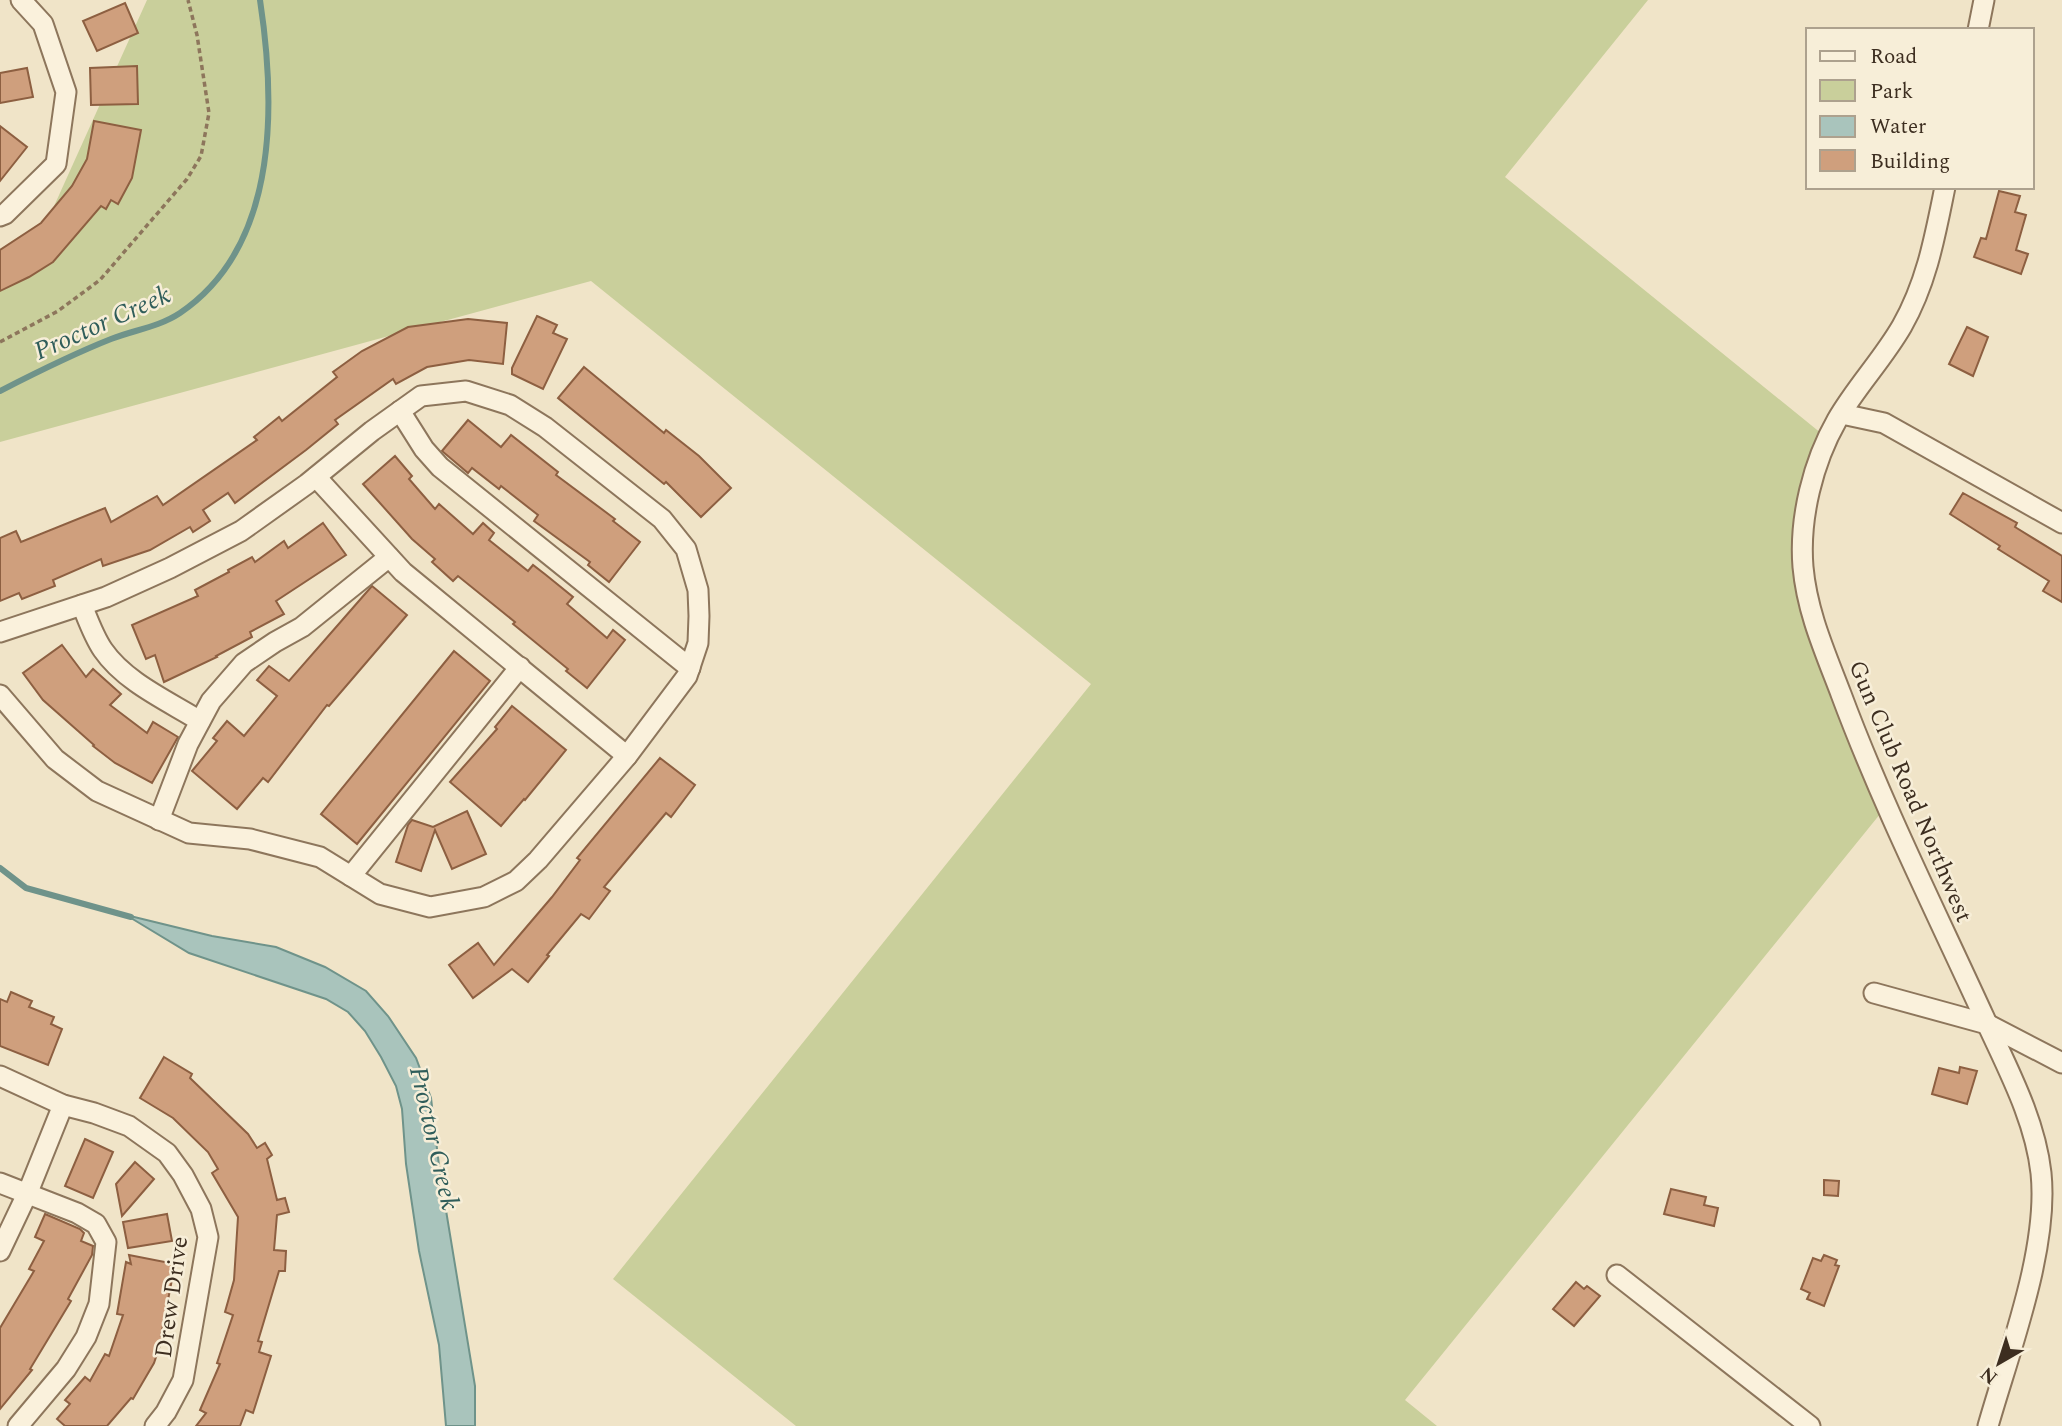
<svg xmlns="http://www.w3.org/2000/svg" width="2062" height="1426" viewBox="0 0 2062 1426" font-family="Spectral,serif">
<rect width="100%" height="100%" fill="#f0e4c8"/>
<polygon fill="#c9cf9b" points="147,0 1648,0 1505,177 1827,438 1804,569 1889,803 1405,1400 1437,1426 796,1426 613,1279 1091,684 591,281 0,442 0,249 41,235"/>
<polygon fill="#a9c4bc" stroke="#6f938a" stroke-width="2" points="126,915 212,936 276,947 325,967 366,991 388,1016 416,1058 431,1098 440,1174 475,1386 475,1426 446,1426 439,1345 419,1251 406,1164 402,1109 396,1086 381,1057 365,1031 348,1012 326,999 189,953"/>
<g fill="none" stroke-linecap="round" stroke-linejoin="round">
<g stroke="#6f938a" stroke-width="6">
<path d="M 0,391 C 37,372 73,354 111,339 C 134,330 159,327 180,313 C 279,246 276,105 260,0"/>
<polyline points="0,868 26,888 131,917"/>
</g>
</g>
<g fill="#cf9f7d" stroke="#8d5f41" stroke-width="2">
<polygon points="125,3 138,33 97,51 83,21"/>
<polygon points="137,66 138,104 91,105 90,68"/>
<polygon points="27,68 33,97 0,103 0,73"/>
<polygon points="94,121 141,130 132,178 118,204 111,200 106,209 101,206 53,262 29,277 0,291 0,250 41,223 72,186 87,159"/>
<polygon points="0,126 27,147 0,181"/>
<polygon points="1999,191 2020,196 2015,212 2026,215 2016,250 2028,254 2021,274 1974,257 1981,238 1986,239"/>
<polygon points="537,316 557,325 553,333 567,339 543,389 512,374 512,368"/>
<polygon points="468,319 507,323 503,364 469,360 427,367 396,384 393,379 335,420 338,424 306,450 235,503 228,493 203,510 210,521 193,532 190,527 150,550 103,566 101,559 53,580 55,586 22,599 19,593 0,601 0,538 16,531 21,542 105,508 111,522 157,496 163,505 257,440 254,437 279,417 282,421 337,377 333,372 362,351 408,327"/>
<polygon points="1967,327 1988,337 1973,376 1949,364"/>
<polygon points="584,367 664,433 666,430 699,456 731,488 701,517 666,482 664,484 558,398"/>
<polygon points="468,420 501,447 511,435 558,472 556,475 615,519 613,521 640,542 609,582 588,565 590,562 534,521 538,515 501,486 499,489 472,468 468,473 442,451"/>
<polygon points="395,456 412,476 409,479 435,509 439,504 473,534 483,523 494,533 489,540 528,571 533,565 546,575 573,597 567,604 607,638 613,630 625,640 587,688 566,671 568,669 513,624 515,622 458,576 453,581 432,562 435,559 412,539 363,484"/>
<polygon points="1963,493 2017,523 2015,527 2062,556 2062,602 2043,591 2049,581 1998,549 2000,546 1950,514"/>
<polygon points="323,523 346,555 276,601 284,614 250,632 252,637 216,656 217,657 164,682 155,655 146,659 132,625 198,596 195,590 229,572 228,570 252,557 255,562 284,541 288,548"/>
<polygon points="372,586 407,615 329,706 327,705 268,782 263,778 237,809 192,771 217,741 213,738 227,721 244,736 277,696 257,680 269,666 289,681"/>
<polygon points="62,645 86,677 93,669 121,694 110,705 147,733 153,722 178,737 152,783 115,763 93,746 94,745 43,700 23,673"/>
<polygon points="454,651 490,681 357,844 321,814"/>
<polygon points="512,706 566,750 525,800 524,799 501,826 450,782 497,729 495,727"/>
<polygon points="660,758 695,785 671,817 666,813 604,887 610,891 589,919 581,914 547,955 549,956 528,982 512,969 473,998 449,965 478,943 494,965 552,897 580,860 577,858"/>
<polygon points="467,811 486,854 452,869 435,830 421,871 396,862 408,825 412,820 433,827"/>
<polygon points="11,992 32,1001 29,1007 54,1017 51,1024 62,1029 48,1065 0,1046 0,999 7,1002"/>
<polygon points="164,1057 192,1074 190,1078 248,1134 257,1148 265,1143 272,1155 267,1159 277,1200 285,1198 289,1212 277,1215 274,1250 286,1251 285,1271 279,1271 258,1341 262,1342 259,1352 271,1356 253,1413 246,1410 240,1426 196,1426 206,1413 200,1410 220,1364 217,1363 233,1315 225,1312 234,1280 238,1217 212,1173 218,1169 208,1152 173,1118 140,1098"/>
<polygon points="1960,1067 1977,1071 1967,1104 1932,1094 1939,1068 1959,1073"/>
<polygon points="85,1139 113,1152 93,1198 65,1186"/>
<polygon points="135,1162 154,1179 122,1216 116,1184"/>
<polygon points="1824,1180 1839,1181 1838,1196 1824,1195"/>
<polygon points="1671,1189 1706,1197 1704,1205 1718,1208 1714,1226 1664,1214"/>
<polygon points="45,1214 80,1229 84,1233 81,1241 93,1246 92,1255 68,1299 71,1301 30,1369 32,1370 0,1409 0,1328 34,1271 29,1269 44,1241 35,1237"/>
<polygon points="167,1214 172,1241 128,1248 123,1222"/>
<polygon points="129,1255 175,1264 161,1336 163,1336 154,1363 133,1399 131,1398 107,1426 65,1426 57,1419 70,1404 65,1400 85,1377 90,1381 105,1354 109,1356 123,1315 117,1314 126,1262 131,1264"/>
<polygon points="1824,1255 1837,1260 1835,1265 1839,1266 1824,1306 1807,1299 1810,1293 1801,1289 1813,1258 1821,1261"/>
<polygon points="1576,1282 1584,1289 1587,1286 1600,1296 1574,1326 1553,1309"/>
</g>
<g fill="none" stroke-linecap="round" stroke-linejoin="round">
<g stroke="#8d765c" stroke-width="23">
<g id="minor">
<polyline points="1978,30 1984,0"/>
<path d="M 1945,187 C 1935,236 1927,282 1902,326 C 1883,359 1856,387 1837,420 C 1813,462 1799,518 1803,567 C 1807,612 1825,652 1841,694 C 1882,804 1935,910 1984,1017 C 2006,1066 2035,1118 2041,1173 C 2049,1249 2009,1352 1988,1426"/>
<polyline points="0,216 5,214 56,164 66,92 43,24 21,0"/>
<polyline points="400,411 424,449 440,467 690,668"/>
<polyline points="1842,414 1884,423 2062,523"/>
<polyline points="316,477 403,572 627,756"/>
<path d="M 82,605 C 88,620 94,637 103,650 C 125,682 168,701 200,721"/>
<polyline points="0,632 106,597 170,568 241,531 307,484 372,431 421,396 466,391 510,405 545,427 662,519 686,549 698,590 699,616 698,643 687,676 627,756 538,860 516,881 484,897 430,907 380,894 320,857 250,839 189,833 97,791 55,759 0,695"/>
<polyline points="159,820 188,744 211,701 244,663 275,642 302,627 389,557"/>
<polyline points="351,876 520,667"/>
<polyline points="1874,993 1987,1024 2062,1063"/>
<polyline points="0,1076 63,1105 94,1113 129,1126 167,1153 183,1175 201,1209 208,1237 183,1380 166,1412 155,1426"/>
<polyline points="0,1183 77,1213 96,1224 106,1242 99,1304 86,1337 66,1369 18,1426"/>
<polyline points="0,1251 28,1192 63,1105"/>
<polyline points="1617,1275 1810,1426"/>
</g>
</g>
<polyline stroke="#8d765c" stroke-width="3.5" stroke-dasharray="5 3.5" stroke-linecap="butt" points="0,342 58,311 100,280 187,179 201,156 209,113 197,35 188,0"/>
<use href="#minor" stroke="#faf1dc" stroke-width="19"/>
</g>
<g text-anchor="middle" stroke-width="5" stroke-linejoin="round" paint-order="stroke">
<g font-size="24" fill="#3d2e20" stroke="#f7eed8">
<text transform="translate(1911 791) rotate(67)" y="8">Gun Club Road Northwest</text>
<text transform="translate(171 1297) rotate(-82)" y="8">Drew Drive</text>
</g>
<g font-size="26" font-style="italic" fill="#2f5d5a" stroke="#f7eed8">
<text transform="translate(102 322) rotate(-24)" y="9">Proctor Creek</text>
<text transform="translate(435 1138) rotate(77)" y="9">Proctor Creek</text>
</g>
</g>
<rect x="1806" y="28" width="228" height="161" fill="#f7eed8" stroke="#ada18e" stroke-width="2"/>
<rect x="1820" y="51" width="35" height="10" fill="#faf1dc" stroke="#ada18e" stroke-width="2"/>
<text x="1870" y="63" font-size="21" fill="#3d2e20">Road</text>
<rect x="1820" y="80" width="35" height="21" fill="#c9cf9b" stroke="#ada18e" stroke-width="2"/>
<text x="1870" y="98" font-size="21" fill="#3d2e20">Park</text>
<rect x="1820" y="116" width="35" height="21" fill="#a9c4bc" stroke="#ada18e" stroke-width="2"/>
<text x="1870" y="133" font-size="21" fill="#3d2e20">Water</text>
<rect x="1820" y="150" width="35" height="21" fill="#cf9f7d" stroke="#ada18e" stroke-width="2"/>
<text x="1870" y="168" font-size="21" fill="#3d2e20">Building</text>
<g transform="translate(1999 1363) rotate(219)" stroke="#f7eed8" stroke-width="5" paint-order="stroke">
<path d="M0-5L12 26L0 18L-12 26Z" fill="#3d2e20"/>
<text y="-10" font-size="19" font-weight="bold" text-anchor="middle" fill="#3d2e20">N</text>
</g>
</svg>
